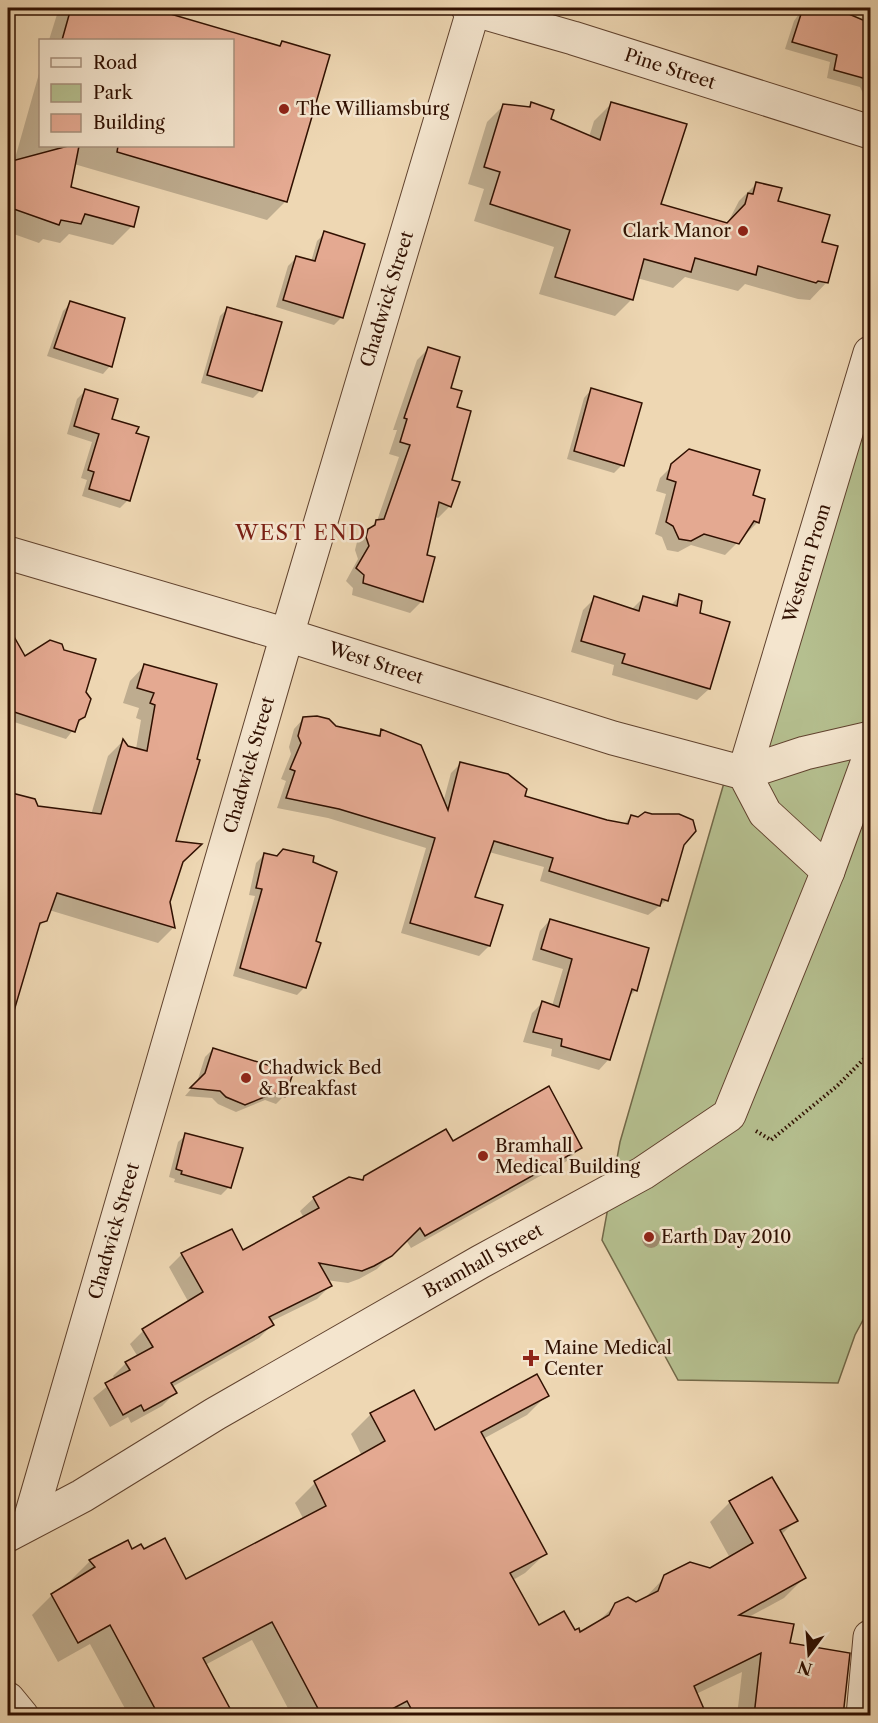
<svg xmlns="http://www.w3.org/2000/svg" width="878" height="1723" viewBox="0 0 878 1723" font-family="'Libre Caslon Text',serif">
<rect width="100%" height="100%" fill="#eed7b3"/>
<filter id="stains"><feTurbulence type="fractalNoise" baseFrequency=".00333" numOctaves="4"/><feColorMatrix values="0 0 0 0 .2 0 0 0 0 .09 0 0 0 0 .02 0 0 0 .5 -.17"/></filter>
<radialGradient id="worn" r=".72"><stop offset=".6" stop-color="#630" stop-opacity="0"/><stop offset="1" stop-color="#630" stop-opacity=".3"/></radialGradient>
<polygon fill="#b5bf8f" stroke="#726848" stroke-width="1.5" points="870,342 870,1307 855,1335 838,1383 678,1380 602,1240 620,1142 728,769"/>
<g fill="#0003">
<polygon points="59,8 145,8 278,47 282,42 286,201 267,220 74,164 69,188 132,226 113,245 69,234 60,243 43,239 39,243 8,232 8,164 14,162 40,70 40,146 232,146 232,40 49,40"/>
<polygon points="637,8 650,8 647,11"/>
<polygon points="803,8 839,8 843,9 843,13 870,25 870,98 865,97 860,87 827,78 830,62 785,49 794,21"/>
<polygon points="531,104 550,120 589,137 594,121 611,104 659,206 727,224 739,201 756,184 820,243 827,282 810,300 798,299 745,284 738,291 685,277 673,288 637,278 632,299 615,316 539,294 554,247 474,221 484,189 468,184 487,122 504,105 527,108"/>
<polygon points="325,233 342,317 334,325 276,307 288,266 296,258 311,262 317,241"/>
<polygon points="71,303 110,366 103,374 47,356 63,311"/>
<polygon points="228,308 261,390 253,398 201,383 220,316"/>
<polygon points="429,348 449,388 455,408 450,506 438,518 434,516 425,556 422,601 410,613 352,595 353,588 346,581 358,559 355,550 357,542 377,521 399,457 389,454 397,430 393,430 417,360"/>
<polygon points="591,390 622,465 614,473 567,459 584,398"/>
<polygon points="85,391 110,420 134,434 128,500 120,508 82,496 87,480 81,478 92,442 67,434 77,399"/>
<polygon points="672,466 758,522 725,555 691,545 678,552 667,550 662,537 655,534 666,494 656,491 660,478"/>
<polygon points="680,596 698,615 709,689 697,700 612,675 614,665 571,652 583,610 595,598 632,609 644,597 670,606"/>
<polygon points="8,629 25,658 63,651 84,692 84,716 66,739 8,720"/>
<polygon points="145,665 215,685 174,842 181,863 168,902 173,928 158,943 49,910 46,920 36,929 8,989 8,793 34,800 37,808 91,815 108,756 123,741 127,747 136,749 141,720 136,718 139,708 123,703 130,681"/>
<polygon points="304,718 377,736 382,731 443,803 451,773 461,763 524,797 623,825 632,816 682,844 667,900 648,915 540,881 544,867 489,852 473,898 489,946 479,956 401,933 426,848 328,818 277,808 286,781 281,779 291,754 289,747 294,729"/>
<polygon points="264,855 314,942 305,987 297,995 233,976 255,896 249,895 256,863"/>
<polygon points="550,920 636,990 628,998 609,1059 599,1070 551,1056 552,1049 523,1042 532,1013 542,1003 552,1006 563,969 532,960 540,931"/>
<polygon points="213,1049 284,1096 276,1104 265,1100 236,1112 218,1104 212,1098 185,1096 197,1082 205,1057"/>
<polygon points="186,1135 229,1187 221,1195 174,1182 175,1179 169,1177 178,1142"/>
<polygon points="453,1143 580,1148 567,1161 411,1248 406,1240 377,1269 359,1279 348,1283 326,1280 330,1286 317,1299 270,1322 272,1325 259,1338 172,1387 175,1393 162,1406 131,1423 128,1417 110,1427 93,1398 115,1380 113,1376 126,1363 138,1357 130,1344 143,1331 189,1303 169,1267 182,1254 243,1252 304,1218 300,1211 314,1198 349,1178 361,1182"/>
<polygon points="547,1395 527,1415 483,1439 545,1554 525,1573 513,1580 538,1627 580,1634 595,1625 616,1604 635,1603 644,1599 665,1577 710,1569 730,1558 710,1522 730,1502 796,1520 781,1535 804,1578 784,1598 747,1618 788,1644 840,1716 737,1716 742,1672 696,1694 705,1716 292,1716 252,1640 205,1665 232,1716 129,1716 90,1644 58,1662 32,1615 52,1595 72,1583 70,1581 90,1561 144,1551 185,1581 304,1520 295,1503 315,1483 362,1456 351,1434 371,1414 435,1432"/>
</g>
<g fill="#e4a991" stroke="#301001" stroke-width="1.5">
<polygon points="71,8 150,8 280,46 282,41 330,55 287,202 117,152 118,146 232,146 232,40 62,40"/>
<polygon points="803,8 844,8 844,12 870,23 870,80 834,70 837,55 792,42"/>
<polygon points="531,102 554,110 551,119 600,140 611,102 687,124 661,204 727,223 745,204 748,193 753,194 756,182 782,188 778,201 830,215 822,242 838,246 828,283 818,281 816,283 758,266 756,275 695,258 691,272 644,259 633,300 555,277 570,230 490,204 500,172 484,167 503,104 530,107"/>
<polygon points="68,146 79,146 71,187 139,207 134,227 85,214 81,224 61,220 59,225 8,207 8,162"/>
<polygon points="324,231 365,244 343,318 283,300 296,256 315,261"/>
<polygon points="70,301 125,318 112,367 54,348"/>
<polygon points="227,307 282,322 262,391 207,375"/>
<polygon points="428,347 460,357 451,388 462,391 457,407 471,411 452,480 460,482 451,507 439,502 427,555 435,557 423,602 363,583 364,575 356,568 369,546 366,537 368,529 375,525 376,520 384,519 410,445 400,442 407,419 404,418"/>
<polygon points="591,388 642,403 624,466 574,451"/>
<polygon points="85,389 118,399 112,419 139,427 136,433 149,437 130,501 89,489 94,472 88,470 99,434 74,426"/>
<polygon points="689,449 760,470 753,495 765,499 759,523 754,521 739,544 704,534 691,541 679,539 673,526 666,522 676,482 667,479 671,464"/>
<polygon points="679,594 702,601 700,613 730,622 710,689 622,663 625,654 581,641 594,596 639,611 643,596 677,606"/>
<polygon points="8,626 25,656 50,640 62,644 64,650 96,659 86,692 91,699 85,717 79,720 75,732 8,710"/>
<polygon points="144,664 217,684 197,759 200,760 176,841 202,844 183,862 170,902 175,928 57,893 47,921 40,923 14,1011 8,1010 8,792 35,799 38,806 101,814 123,739 128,746 147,751 155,705 150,703 154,693 137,688"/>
<polygon points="317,716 329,719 336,726 380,736 381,729 421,745 448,810 460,762 508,774 527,789 525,796 607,820 628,824 631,815 638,817 645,812 652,814 679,814 693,820 696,831 684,845 668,901 662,899 660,906 549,871 553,858 494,841 475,897 503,905 490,946 410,923 435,838 339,809 286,798 295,771 290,769 301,743 298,736 303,717"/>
<polygon points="283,849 314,856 313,862 337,872 316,941 321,943 306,988 240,968 262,889 256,888 264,853 277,856"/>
<polygon points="550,919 649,948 637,991 632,989 610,1060 561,1046 562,1039 533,1032 542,1001 559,1007 572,959 541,949"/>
<polygon points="213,1048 293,1073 285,1097 274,1093 245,1105 226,1097 220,1091 190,1088 205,1073"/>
<polygon points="549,1086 582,1148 425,1236 420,1228 392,1256 374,1266 362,1271 319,1263 332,1286 269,1317 274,1325 171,1383 177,1393 144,1411 141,1405 123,1415 105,1383 130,1370 125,1362 153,1347 142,1329 203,1292 181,1253 232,1229 243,1250 319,1208 313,1197 349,1177 363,1180 364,1176 446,1129 453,1141"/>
<polygon points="185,1133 243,1148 231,1188 181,1174 182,1171 176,1169"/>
<polygon points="537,1374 549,1396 481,1432 547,1554 510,1573 539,1625 564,1611 575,1630 579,1628 580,1632 609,1615 615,1603 628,1597 636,1602 658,1591 664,1575 690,1562 710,1568 753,1543 729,1501 772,1477 798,1521 780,1530 806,1578 739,1615 794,1624 790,1643 850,1653 843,1716 754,1716 761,1653 694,1686 707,1716 415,1716 407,1701 379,1716 322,1716 272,1622 203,1658 234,1716 159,1716 110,1625 78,1643 51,1594 95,1567 89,1560 128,1540 132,1549 141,1544 144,1549 165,1538 186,1579 326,1506 314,1481 385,1441 370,1413 414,1390 435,1430"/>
</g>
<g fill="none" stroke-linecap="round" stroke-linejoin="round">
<g stroke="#60422e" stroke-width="35">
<g id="minor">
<polyline points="468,8 573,38 870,132"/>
<polyline points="8,553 287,635 613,738 744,773 765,813 828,871"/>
<polyline points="744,773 870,353"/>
<polyline points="744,773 805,753 870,738"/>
<polyline points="29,1523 287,635 474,8"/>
<polyline points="8,1535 82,1496 215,1414 480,1262 643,1173 729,1115 828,871 870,755"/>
<polyline points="8,1699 22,1716"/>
<polyline points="863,1716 870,1637"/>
</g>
</g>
<polyline stroke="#301001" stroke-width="4" stroke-dasharray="1.5 3" stroke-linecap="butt" points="756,1131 771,1140 837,1086 870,1053"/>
<use href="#minor" stroke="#f4e5ce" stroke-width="33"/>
</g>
<circle fill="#9f8b6d" cx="651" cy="1239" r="9"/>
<g fill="#8f2418" stroke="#f4e5ce" stroke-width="2">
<circle cx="284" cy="109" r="6"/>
<circle cx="743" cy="231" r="6"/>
<circle cx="246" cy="1078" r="6"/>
<circle cx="483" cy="1156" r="6"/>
<circle cx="649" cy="1237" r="6"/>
<path d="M528 1349h6v6h6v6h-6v6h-6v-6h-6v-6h6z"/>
</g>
<g text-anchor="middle" stroke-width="5" stroke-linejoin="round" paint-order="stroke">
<g font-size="18" fill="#301001" stroke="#f4e5ce">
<text transform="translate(670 69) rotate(18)" y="6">Pine Street</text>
<text transform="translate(387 299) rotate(-73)" y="6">Chadwick Street</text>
<text transform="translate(807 563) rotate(-73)" y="6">Western Prom</text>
<text transform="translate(376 663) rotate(18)" y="6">West Street</text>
<text transform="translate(249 765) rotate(-74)" y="6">Chadwick Street</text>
<text transform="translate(114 1231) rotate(-74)" y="6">Chadwick Street</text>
<text transform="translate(483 1261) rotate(-29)" y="6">Bramhall Street</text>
</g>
<g font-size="18" fill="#301001" stroke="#f4e5ce" text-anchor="start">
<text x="296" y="115">The Williamsburg</text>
<text x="731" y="237" text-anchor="end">Clark Manor</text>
<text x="258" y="1074">Chadwick Bed<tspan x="258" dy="21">&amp; Breakfast</tspan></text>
<text x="495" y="1152">Bramhall<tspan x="495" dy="21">Medical Building</tspan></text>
<text x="661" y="1243">Earth Day 2010</text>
<text x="544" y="1354">Maine Medical<tspan x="544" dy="21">Center</tspan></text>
</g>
<g font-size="21" letter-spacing="1.5" fill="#7a1f14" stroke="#f4e5ce">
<text x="301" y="540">WEST END</text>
</g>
</g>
<rect width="878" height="1723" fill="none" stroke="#eed7b3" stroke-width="30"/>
<rect x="9" y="9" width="860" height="1705" fill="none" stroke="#301001" stroke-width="3"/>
<rect x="15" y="15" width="848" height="1693" fill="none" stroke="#301001" stroke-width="1.5"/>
<rect x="39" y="39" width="195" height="108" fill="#f4e5ce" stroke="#a6907c" stroke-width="1.5"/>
<rect x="51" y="58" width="30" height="9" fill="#f4e5ce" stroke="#a6907c" stroke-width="1.5"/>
<text x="93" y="69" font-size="18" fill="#301001">Road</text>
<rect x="51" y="84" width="30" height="18" fill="#b5bf8f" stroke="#a6907c" stroke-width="1.5"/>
<text x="93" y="99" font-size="18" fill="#301001">Park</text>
<rect x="51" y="114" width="30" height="18" fill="#e4a991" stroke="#a6907c" stroke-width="1.5"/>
<text x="93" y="129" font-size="18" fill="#301001">Building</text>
<g transform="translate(809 1654) rotate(196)" stroke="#f4e5ce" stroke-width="4.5" paint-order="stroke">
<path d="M0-4.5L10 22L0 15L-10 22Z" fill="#301001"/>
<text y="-9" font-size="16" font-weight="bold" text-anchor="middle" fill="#301001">N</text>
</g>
<rect width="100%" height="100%" filter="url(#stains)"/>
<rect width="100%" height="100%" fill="url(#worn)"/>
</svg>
